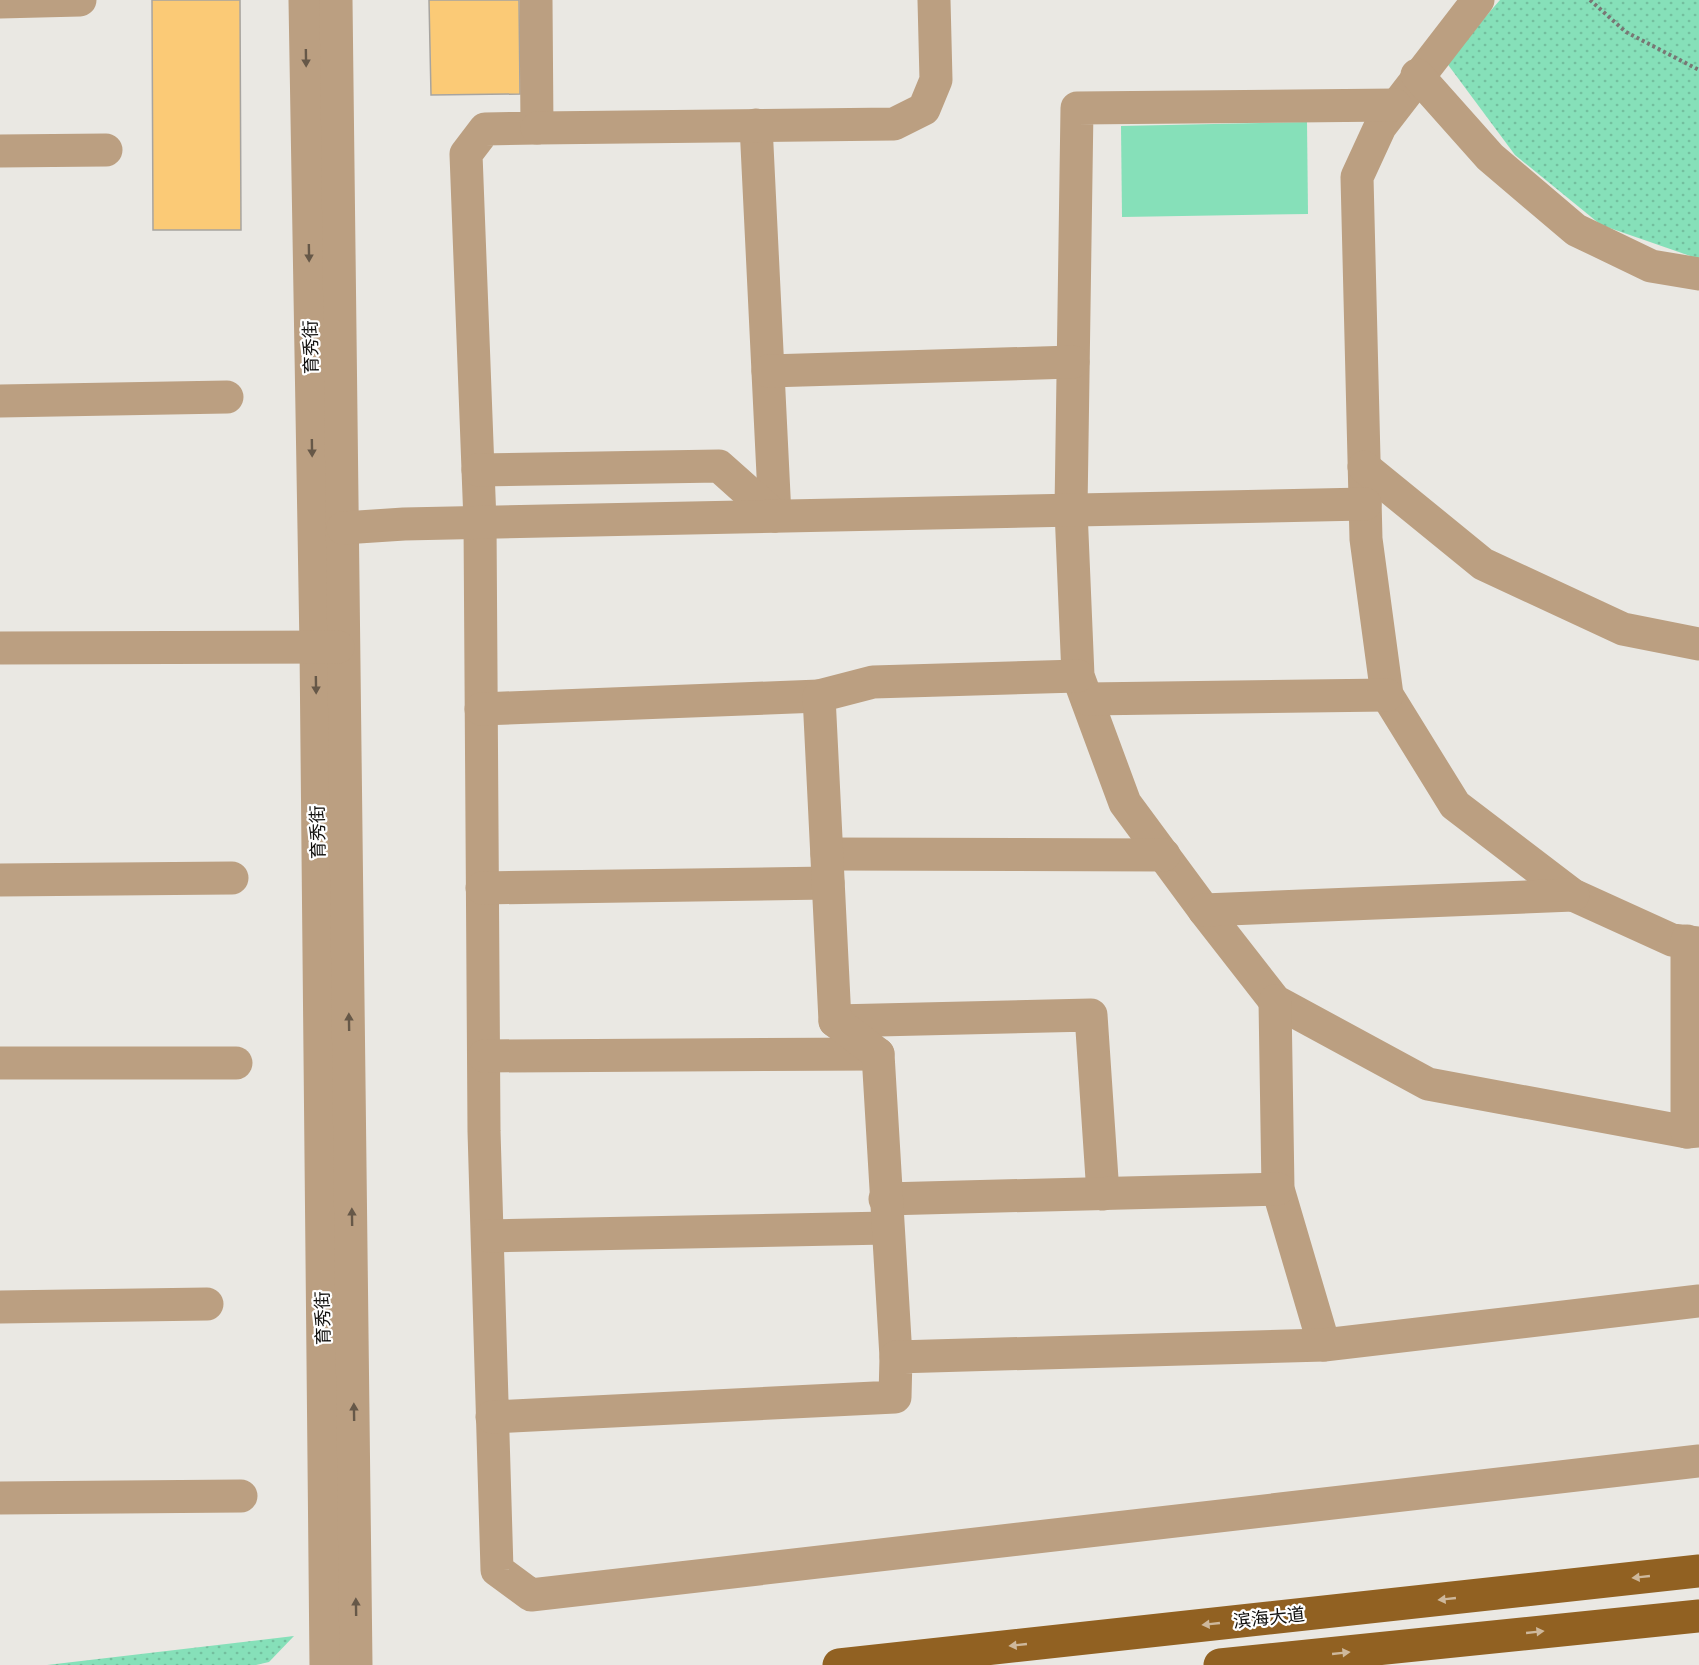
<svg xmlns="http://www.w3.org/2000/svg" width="1699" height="1665" viewBox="0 0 1699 1665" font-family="'Noto Sans','Noto Sans SC',sans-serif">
<defs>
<pattern id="park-dots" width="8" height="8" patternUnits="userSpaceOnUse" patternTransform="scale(1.5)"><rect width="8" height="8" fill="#86e0b9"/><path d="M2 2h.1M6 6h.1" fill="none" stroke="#73bf9e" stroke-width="1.8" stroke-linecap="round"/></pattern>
</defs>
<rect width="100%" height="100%" fill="#eae8e3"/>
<polygon fill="#86e0b9" points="1307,122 1308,214 1122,217 1121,126"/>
<g fill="url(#park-dots)">
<polygon points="1500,0 1699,0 1699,259 1601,225 1515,155 1446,62"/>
<polygon points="294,1636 269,1662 256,1665 47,1665"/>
</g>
<g fill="#fbca76" stroke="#a7a4a0" stroke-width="1.5">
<polygon points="152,0 240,0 241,230 153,230"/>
<polygon points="429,0 519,0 520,94 431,95"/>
</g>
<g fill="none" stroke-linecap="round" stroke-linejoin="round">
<polyline stroke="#787774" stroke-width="4" stroke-dasharray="3 3" stroke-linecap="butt" points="1590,0 1626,32 1699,70"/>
<g stroke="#bb9f81" stroke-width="33">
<polyline points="305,0 316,647 326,1665"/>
<polyline points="336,0 356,1665"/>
<polyline points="536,0 537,128 485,129 466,154 480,522 484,1131 497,1570 531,1595 1699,1461"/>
<polyline points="1478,0 1380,127 1357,177 1366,539 1387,695 1455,805 1573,895 1672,940 1699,943"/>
<polyline points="0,2 80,0"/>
<polyline points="1417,75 1490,157 1576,230 1651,266 1699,274"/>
<polyline points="1395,105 1077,108 1071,510 1078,676 1125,803 1204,910 1275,1001 1428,1084 1687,1132 1699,1131"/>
<polyline points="756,125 775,516"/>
<polyline points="537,128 894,124 924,109 936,80 934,0"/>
<polyline points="0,151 106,150"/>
<polyline points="768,371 1073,362"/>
<polyline points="0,401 227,397"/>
<polyline points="1364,467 1483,564 1623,629 1699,644"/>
<polyline points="478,470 719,466 775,516"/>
<polyline points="343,528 404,524 1365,504"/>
<polyline points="0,648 338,647"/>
<polyline points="1087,699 1387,695"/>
<polyline points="481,709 819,696"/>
<polyline points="827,854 1164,855"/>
<polyline points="0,880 232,878"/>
<polyline points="482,888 828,883"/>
<polyline points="1204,910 1573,895"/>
<polyline points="1687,941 1687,1132"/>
<polyline points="1275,1001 1278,1189 1324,1345"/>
<polyline points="835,1021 1091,1015 1103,1194"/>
<polyline points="484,1056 878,1054"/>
<polyline points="0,1063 236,1063"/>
<polyline points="885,1199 1278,1189"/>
<polyline points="488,1236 887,1228"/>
<polyline points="0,1307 207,1304"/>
<polyline points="896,1357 878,1054 835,1021 819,696 873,682 1078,676"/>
<polyline points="492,1417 895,1397 896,1357 1324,1345 1699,1301"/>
<polyline points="0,1498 241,1496"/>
</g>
<g stroke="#916122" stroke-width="33">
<polyline points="839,1665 1699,1571"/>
<polyline points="1220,1665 1699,1616"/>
</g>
</g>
<defs><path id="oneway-solid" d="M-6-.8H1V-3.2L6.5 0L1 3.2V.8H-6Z" transform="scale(1.5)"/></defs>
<g fill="#665848">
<use href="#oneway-solid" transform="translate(306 58) rotate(89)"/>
<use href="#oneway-solid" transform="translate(309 253) rotate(89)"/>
<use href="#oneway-solid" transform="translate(312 448) rotate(89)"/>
<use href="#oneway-solid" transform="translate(316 685) rotate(89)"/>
<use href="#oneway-solid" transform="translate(349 1022) rotate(-91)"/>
<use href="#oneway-solid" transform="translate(352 1217) rotate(-91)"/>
<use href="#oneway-solid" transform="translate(354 1412) rotate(-91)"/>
<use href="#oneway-solid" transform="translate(356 1607) rotate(-91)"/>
</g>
<g fill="#ceb89c">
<use href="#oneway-solid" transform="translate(1641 1577) rotate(174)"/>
<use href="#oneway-solid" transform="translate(1447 1599) rotate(174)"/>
<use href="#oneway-solid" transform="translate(1211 1624) rotate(174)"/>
<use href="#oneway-solid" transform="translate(1535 1632) rotate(-6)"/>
<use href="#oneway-solid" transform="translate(1018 1645) rotate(174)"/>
<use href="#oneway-solid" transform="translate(1341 1653) rotate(-6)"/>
</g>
<g text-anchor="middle" stroke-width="4.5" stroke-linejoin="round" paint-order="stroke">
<g font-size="18" fill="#12110f" stroke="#fff">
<text transform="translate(311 347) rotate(-91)" y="6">育秀街</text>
<text transform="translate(318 832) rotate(-91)" y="6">育秀街</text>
<text transform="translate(323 1318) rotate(-91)" y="6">育秀街</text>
<text transform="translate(1269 1618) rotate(-6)" y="6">滨海大道</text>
</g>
</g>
</svg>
